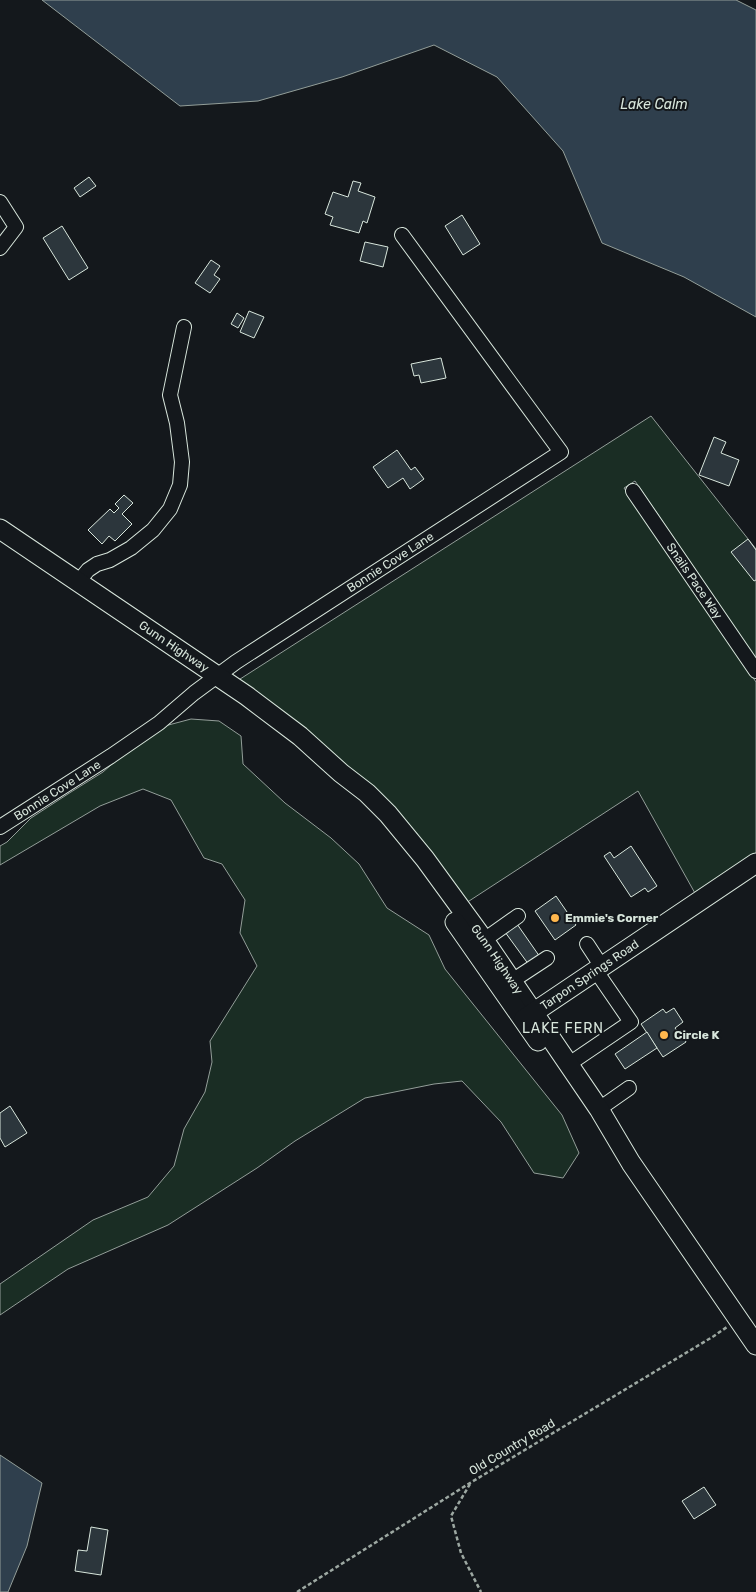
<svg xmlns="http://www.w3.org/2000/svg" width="756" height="1592" viewBox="0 0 756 1592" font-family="Rubik,sans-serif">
<rect width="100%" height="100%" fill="#14181c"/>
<g fill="#1a2d24" stroke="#939e99">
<polygon points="651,416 756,549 756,659 635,481 624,488 756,682 756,854 696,895 638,791 466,903 447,877 237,681"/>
<polygon points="191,719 219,721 241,736 243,764 285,803 331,838 359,864 387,908 429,935 445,969 562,1115 579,1153 563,1178 534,1173 501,1122 462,1081 434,1084 365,1098 295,1141 257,1168 168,1225 68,1269 0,1315 0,1284 93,1220 148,1197 174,1166 184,1129 205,1092 212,1062 210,1041 257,966 240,933 245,900 222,864 204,858 171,800 143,789 100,806 0,865 0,846 7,842 31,818 71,792 103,772 127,751 146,731"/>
</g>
<g fill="#2f3f4d" stroke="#939e99">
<polygon points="42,0 736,0 756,10 756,317 684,277 602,243 563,151 497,77 434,45 342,77 258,101 180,106"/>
<polygon points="0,1455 42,1483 27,1546 8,1592 0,1592"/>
</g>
<g fill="#2c363c" stroke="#d8e6dc">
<polygon points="89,177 96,186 80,197 74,188"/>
<polygon points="353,181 361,183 358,191 375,197 367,223 363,221 359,233 330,225 333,217 325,214 333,192 348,197"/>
<polygon points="462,215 480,244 463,255 445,226"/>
<polygon points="62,226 88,268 69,280 43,238"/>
<polygon points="365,242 388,247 383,267 360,261"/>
<polygon points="211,260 220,266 214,275 220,279 210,293 195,283"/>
<polygon points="249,311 264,317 254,338 240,332"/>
<polygon points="237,313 244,318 238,328 231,324"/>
<polygon points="441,358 446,378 421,383 419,375 414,376 411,364"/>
<polygon points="714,437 726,442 721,453 739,460 729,486 699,475"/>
<polygon points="397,450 411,470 415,467 424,479 410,489 403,478 388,488 373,467"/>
<polygon points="124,495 133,503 122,514 132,524 115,541 109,536 102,544 88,530 110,509 114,513 119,508 115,504"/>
<polygon points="748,539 756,550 756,580 754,581 731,552"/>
<polygon points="631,846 657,886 648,892 645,888 631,897 604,856 610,852 614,858"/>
<polygon points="556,896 576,925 555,940 535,911"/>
<polygon points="517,924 540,957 529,965 505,932"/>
<polygon points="674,1008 683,1022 675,1028 683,1039 684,1038 686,1042 663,1057 641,1024 663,1009 666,1013"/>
<polygon points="647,1032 657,1048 625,1069 615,1054"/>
<polygon points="10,1106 27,1133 5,1147 0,1138 0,1113"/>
<polygon points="704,1487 716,1505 694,1519 682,1501"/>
<polygon points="91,1527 108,1530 101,1575 75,1571 78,1550 87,1551"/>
</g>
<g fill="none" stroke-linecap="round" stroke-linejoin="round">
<g stroke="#d8e6dc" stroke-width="16">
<g id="minor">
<polyline points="0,202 16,227 0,248"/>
<path id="s1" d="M 633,491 L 756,671"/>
<polyline points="78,582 88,570 97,564 110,560 131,548 153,530 170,509 180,485 182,462 177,423 170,395 184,327"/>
<path id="s2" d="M 0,827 L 111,756 L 159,723 L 194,693 L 236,662 L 561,452 L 402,235"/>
<polyline points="484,940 518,916"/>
<polyline points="587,944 602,967"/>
<polyline points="512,981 547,958"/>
<polyline points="569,1064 631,1022 596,971"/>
<polyline points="599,1109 629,1088"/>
</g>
</g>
<g stroke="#d8e6dc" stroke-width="21">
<g id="major">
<path id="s3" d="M 0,529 L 247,696 L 300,736 L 341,773 L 367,793 L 388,814 L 425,859 L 484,940 L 599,1109 L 631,1163 L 756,1345"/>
<polyline points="455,922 538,1041"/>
<path id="s4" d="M 524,1019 L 756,863"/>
</g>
</g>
<g stroke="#9da8a2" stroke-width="2.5" stroke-dasharray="4 2.5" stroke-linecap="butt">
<polyline points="470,1484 451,1516 461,1553 481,1592"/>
<polyline points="297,1592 470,1483 714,1336 727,1327"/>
</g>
<use href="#minor" stroke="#14181c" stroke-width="14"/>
<use href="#major" stroke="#14181c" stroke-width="19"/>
</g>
<g fill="#ffb74d" stroke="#14181c" stroke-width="2">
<circle cx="555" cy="918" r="5"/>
<circle cx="664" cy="1035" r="5"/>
</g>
<g text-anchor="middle" stroke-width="4" stroke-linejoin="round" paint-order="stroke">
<g font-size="12" fill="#d8e6dc" stroke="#14181c">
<text dy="4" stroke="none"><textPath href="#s2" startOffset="472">Bonnie Cove Lane</textPath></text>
<text dy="4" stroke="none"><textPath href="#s1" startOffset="109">Snails Pace Way</textPath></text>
<text dy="4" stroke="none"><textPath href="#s3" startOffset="210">Gunn Highway</textPath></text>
<text dy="4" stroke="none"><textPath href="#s2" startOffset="68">Bonnie Cove Lane</textPath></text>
<text dy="4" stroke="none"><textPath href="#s3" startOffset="664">Gunn Highway</textPath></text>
<text dy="4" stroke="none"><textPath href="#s4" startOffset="79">Tarpon Springs Road</textPath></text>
<text transform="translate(512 1447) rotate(-31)" y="4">Old Country Road</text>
</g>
<g font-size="12" font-weight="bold" fill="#d8e6dc" stroke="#14181c" text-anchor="start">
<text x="565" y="922">Emmie's Corner</text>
<text x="674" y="1039">Circle K</text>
</g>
<g font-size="14" font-style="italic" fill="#d8e6dc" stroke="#14181c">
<text x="654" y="109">Lake Calm</text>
</g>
<g font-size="14" letter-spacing="1" fill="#d8e6dc" stroke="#14181c">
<text x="563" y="1033">LAKE FERN</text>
</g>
</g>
</svg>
